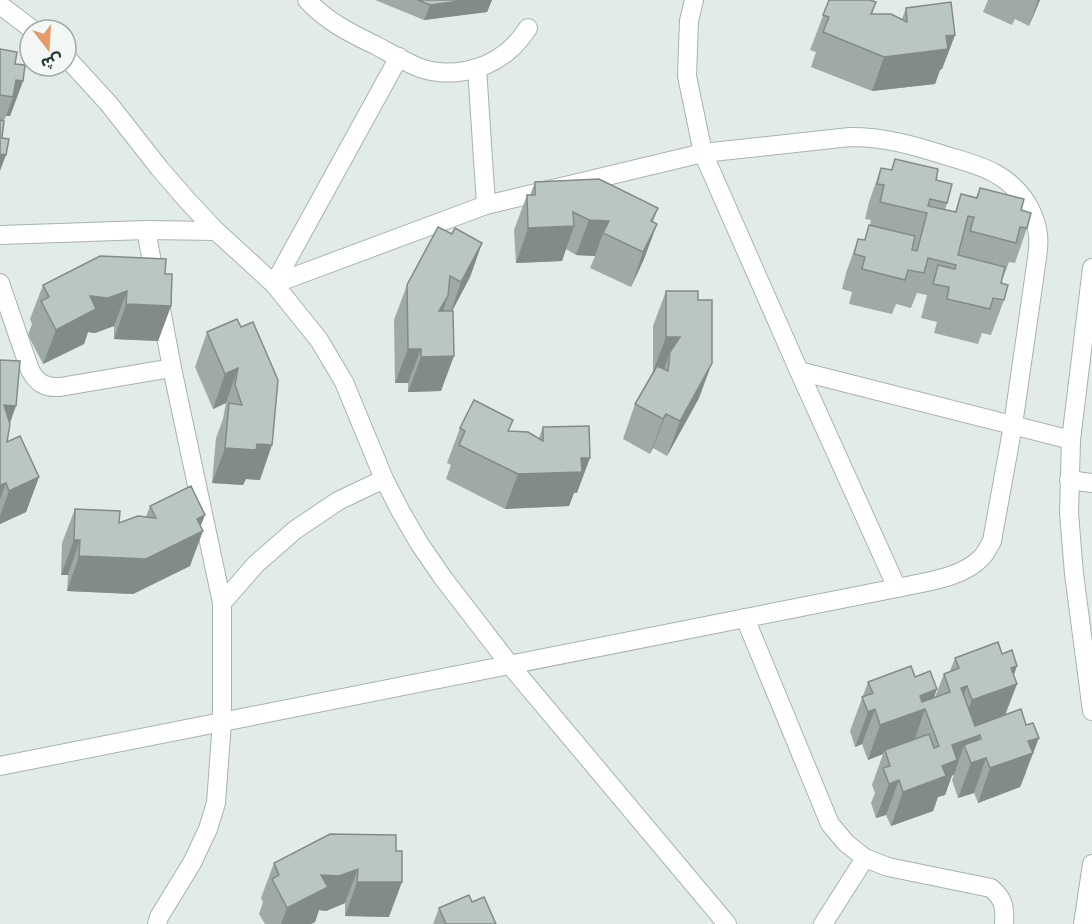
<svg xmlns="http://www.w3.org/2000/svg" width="1092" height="924" viewBox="0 0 1092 924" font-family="Raleway,'Noto Sans Arabic',sans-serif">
<rect width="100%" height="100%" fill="#e3ebe9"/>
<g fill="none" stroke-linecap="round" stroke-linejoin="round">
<g stroke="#a6b3b1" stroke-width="20">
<g id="street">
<path d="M 307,0 C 326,21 350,33 375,45 C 390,53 405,62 420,68 C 449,78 484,71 507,52 C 516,45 522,37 528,28"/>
<polyline points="694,0 689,21 687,76 703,153 799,371 897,588"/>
<polyline points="0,5 33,30"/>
<polyline points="66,57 109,104 160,169 186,199 216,231 274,284 319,340 344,382 384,479 401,512 419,543 443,578 510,665 727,924"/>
<polyline points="477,68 486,205"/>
<polyline points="146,230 172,368 222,603 222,722 216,803 208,829 192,863 159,917 157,924"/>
<polyline points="0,235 146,230 216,231"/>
<polyline points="1092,268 1071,440 1069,513 1074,574 1092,711"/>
<path d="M 0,283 L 30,370 C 37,383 45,388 60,387 L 172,368"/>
<polyline points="274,284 399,57"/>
<polyline points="799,371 1071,440"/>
<polyline points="1069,480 1092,483"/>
<polyline points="222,603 256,564 295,530 338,501 384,479"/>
<path d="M 745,618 L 830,824 L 846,843 L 865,858 L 888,867 L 991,888 C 1004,899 1005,907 1004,924"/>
<path d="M 0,766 L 897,588 C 924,582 963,578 982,557 C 986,553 989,546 992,541 L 1013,425 L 1037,258 C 1038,251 1039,243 1038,235 C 1037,225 1033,214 1028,205 C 1007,171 979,166 944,155 C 912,145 884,137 850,137 L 703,153 L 486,205 L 274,284"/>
<polyline points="823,924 865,858"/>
<polyline points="1083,924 1092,864"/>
</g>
</g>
<use href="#street" stroke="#fff" stroke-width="18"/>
</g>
<g fill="#9faaa7">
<polygon points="375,0 492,0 487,12 424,20"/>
<polygon points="829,0 876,2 872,14 902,19 906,8 955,35 942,69 940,70 935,84 872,91 811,67 816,52 810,50"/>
<polygon points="988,0 1040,0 1029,26 1015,19 1012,25 983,12"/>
<polygon points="0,49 15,64 23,81 10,116 6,116 4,121 2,138 0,171"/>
<polygon points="895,159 936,180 947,203 945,210 955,212 961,194 976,198 980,188 1021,210 1027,228 1015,263 1009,262 1003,278 1002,278 1001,283 1004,300 991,335 982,333 978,344 934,333 937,322 921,318 927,295 917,293 911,308 896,304 892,314 849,304 852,292 842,289 846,273 858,239 864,240 869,225 870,225 871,220 865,219 869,202 881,168 891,170"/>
<polygon points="535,182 658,208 653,222 657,224 644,259 631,287 590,268 595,256 576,255 566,249 562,261 516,263 514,230 527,195 530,195"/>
<polygon points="452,234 482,243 470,277 452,311 441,391 408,392 408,383 395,383 394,320 407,285"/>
<polygon points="165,274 171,306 158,341 114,339 114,326 95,333 88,332 84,344 43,364 28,335 32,324 30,319 43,285"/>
<polygon points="666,291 699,398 667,456 653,448 650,454 623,439 635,404 653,372 653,326"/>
<polygon points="237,319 260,480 246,479 243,485 212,483 216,438 223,419 226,403 213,409 195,367 207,332"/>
<polygon points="0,360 10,424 7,442 39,477 26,512 0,524"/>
<polygon points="543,427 577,493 574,493 569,506 505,509 446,479 451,465 447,463 460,428 509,431 539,438"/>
<polygon points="150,506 201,526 190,566 133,594 67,591 68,575 61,575 62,543 75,509 119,523 146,517"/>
<polygon points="1002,654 1014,676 1005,715 1026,773 1020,787 978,803 974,793 958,798 952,780 954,775 952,776 945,795 938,797 933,811 891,826 886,815 876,818 871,803 875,793 872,785 883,754 868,760 862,744 855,747 850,731 868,682 915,677 934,697 935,697 944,674 950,671 955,658"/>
<polygon points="396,835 389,917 345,916 345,903 326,911 319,910 315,922 311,924 265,924 259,914 263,902 261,898 274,863"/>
<polygon points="472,902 496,924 433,924 439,908"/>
</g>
<g fill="#828b88">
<polygon points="468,0 492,0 487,12 424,20 430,5"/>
<polygon points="1038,0 1040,0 1029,26"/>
<polygon points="955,35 942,69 940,70 935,84 872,91 884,57 946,36"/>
<polygon points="16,80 23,81 10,116 6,116 13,97"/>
<polygon points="0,154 6,155 0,171"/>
<polygon points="589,220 609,221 603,233 595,256 576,255"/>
<polygon points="657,224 644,259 631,287 643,252"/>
<polygon points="574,226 562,261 516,263 528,228"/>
<polygon points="482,243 470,277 449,317 461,282"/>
<polygon points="127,291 114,326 95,333 88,332 84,344 43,364 56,330 90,296"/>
<polygon points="448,296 436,331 439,311"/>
<polygon points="126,304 171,306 158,341 114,339"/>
<polygon points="666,337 680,337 670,352 663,372 653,372"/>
<polygon points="408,349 421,349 408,383 395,383"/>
<polygon points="454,356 441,391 408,392 421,357"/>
<polygon points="712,363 699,398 667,456 680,421"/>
<polygon points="238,368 226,403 213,409 225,374"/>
<polygon points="4,405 16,406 4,440"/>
<polygon points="666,414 653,448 650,454 663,419"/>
<polygon points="257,444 272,445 260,480 246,479 243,485 212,483 225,448"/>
<polygon points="581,458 590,458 577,493 574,493 569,506 505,509 518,474"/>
<polygon points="39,477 26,512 0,524 0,516 9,491"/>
<polygon points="6,483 0,499 0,485"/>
<polygon points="205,515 198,533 203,531 190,566 133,594 67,591 79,556 197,519"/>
<polygon points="74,540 80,540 68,575 61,575"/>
<polygon points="1017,666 1010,686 1017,684 1004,718 959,735 972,700 1011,668"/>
<polygon points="967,686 954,721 961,688"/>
<polygon points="937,689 928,715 925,709 913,744 885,750 883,754 868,760 880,725 920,696"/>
<polygon points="875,709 862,744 855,747 868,712"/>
<polygon points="980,735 970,761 964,745 954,775 952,775 945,795 938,797 933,811 891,826 903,792 942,766 952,745"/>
<polygon points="1039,738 1020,787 978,803 990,768 1028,741"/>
<polygon points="986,758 974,793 958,798 971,763"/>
<polygon points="899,780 886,815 876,818 889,784"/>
<polygon points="358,869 345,903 326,911 319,910 315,922 311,924 281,924 287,908 321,875"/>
<polygon points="357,882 402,882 389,917 345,916"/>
</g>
<g fill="#b9c6c2" stroke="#828b88" stroke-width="1.5">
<polygon points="418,0 468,0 430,5"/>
<polygon points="829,0 870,0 876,2 871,14 891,14 907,22 906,8 951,2 955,35 946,36 948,49 884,57 823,32 829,17 823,15"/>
<polygon points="0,49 17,52 15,64 25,65 23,81 16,80 13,97 0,95"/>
<polygon points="0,120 4,121 2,138 9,139 6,155 0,154"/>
<polygon points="895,159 938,169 936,180 952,184 947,203 930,199 928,206 956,212 961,194 977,198 980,188 1024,199 1021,210 1031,213 1027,228 1020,227 1016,243 970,231 974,217 968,216 958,255 1005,267 1001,283 1008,285 1004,300 993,298 990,309 947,299 949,287 933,284 938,265 955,269 956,265 928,258 924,273 908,270 905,280 862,269 865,257 854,254 858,239 865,240 869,225 915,236 912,250 917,251 927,213 880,202 884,185 877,184 881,168 892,170"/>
<polygon points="599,179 658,208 651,221 657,224 643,252 603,233 609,221 589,220 573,212 574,226 528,228 527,195 535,195 535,182"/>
<polygon points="438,227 452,234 455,228 482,243 461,282 450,276 448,296 439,311 453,311 454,356 421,357 421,349 408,349 407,285"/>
<polygon points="100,256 166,259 165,274 172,274 171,306 126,304 127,291 108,298 90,296 96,309 56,330 41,301 49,297 43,285"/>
<polygon points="666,291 698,291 698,300 712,300 712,363 680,421 666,414 663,419 635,404 657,366 668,371 670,352 680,337 666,337"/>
<polygon points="237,319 241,327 253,322 278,380 272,445 257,444 256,450 225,448 229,403 242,405 235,385 238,368 225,374 207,332"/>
<polygon points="0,360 20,361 16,406 4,405 10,424 7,442 20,436 39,477 9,491 6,483 0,485"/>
<polygon points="474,400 513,420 508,431 528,432 543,441 543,427 589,426 590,458 581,458 582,472 518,474 459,445 465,431 460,428"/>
<polygon points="191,486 205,515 197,519 203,531 146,559 79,556 80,540 74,540 75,509 120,511 119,523 138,516 156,518 150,506"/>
<polygon points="998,642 1002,654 1012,650 1017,666 1011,668 1017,684 972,700 967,686 961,688 975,726 1021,709 1026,725 1033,723 1039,738 1028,741 1033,753 990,768 986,758 971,763 964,745 981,739 980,735 952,745 957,760 942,766 946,776 903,792 899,780 889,784 883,768 890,766 885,750 929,734 934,748 939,746 925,709 880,725 875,709 868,712 862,697 873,693 868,682 911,666 915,677 930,671 937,689 920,696 922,702 950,692 944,674 959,668 955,658"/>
<polygon points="330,834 396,835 396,851 402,851 402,882 357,882 358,869 339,876 321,875 328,887 287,908 272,879 279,875 274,863"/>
<polygon points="469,895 472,902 484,897 496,924 446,924 439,908"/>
</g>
<g transform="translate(48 48) rotate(163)"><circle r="28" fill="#f3f8f7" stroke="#a0acab" stroke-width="1.5"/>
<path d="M0-4.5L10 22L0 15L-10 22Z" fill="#e59a67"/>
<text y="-9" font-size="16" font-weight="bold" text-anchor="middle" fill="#243b39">ش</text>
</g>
</svg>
